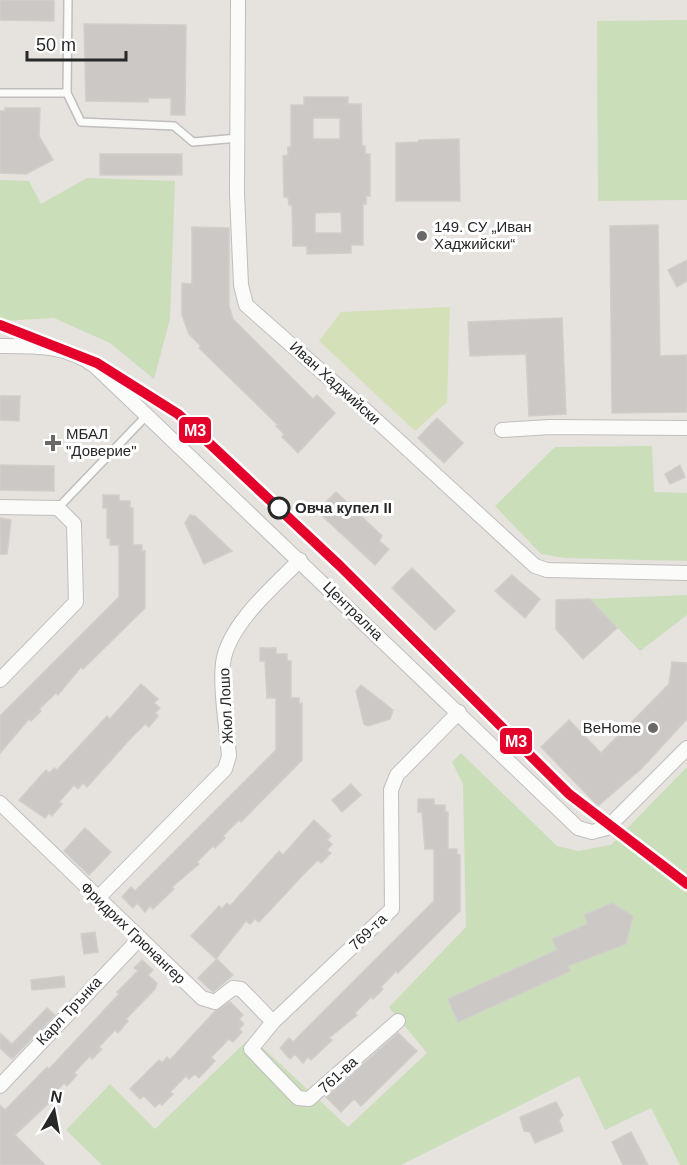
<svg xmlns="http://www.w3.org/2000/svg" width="687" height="1165" viewBox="0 0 687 1165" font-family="Arial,sans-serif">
<rect width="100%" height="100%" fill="#e6e2de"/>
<g fill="#cadeba">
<polygon points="687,20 687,200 598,201 597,21"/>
<polygon points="87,178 175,181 170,319 154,379 110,343 54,318 0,321 0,180 29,181 41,204"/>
<polygon points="652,446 654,492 687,493 687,561 565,558 541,554 495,506 555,447"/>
<polygon points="687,595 687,615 640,651 590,599"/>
<polygon points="461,753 557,846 578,851 611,845 687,767 687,1165 680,1165 651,1108 605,1130 579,1076 401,1165 102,1165 66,1130 110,1084 155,1129 251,1037 348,1127 427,1053 389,1007 466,927 463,784 452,762"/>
</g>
<polygon fill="#d4e1b8" points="450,307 447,402 415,431 319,341 341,312"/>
<g fill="#cbc8c5" stroke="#d1ceca" stroke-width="1.5" fill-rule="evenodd">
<polygon points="0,0 54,0 54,21 0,20"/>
<polygon points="84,24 186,25 185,115 171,115 171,98 148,98 148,102 86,101"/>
<path d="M 304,97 L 348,97 L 348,104 L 361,104 L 362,146 L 365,146 L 365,154 L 370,154 L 370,196 L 366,196 L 366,204 L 363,204 L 363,245 L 351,245 L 351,253 L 307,254 L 307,246 L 293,246 L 292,205 L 289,205 L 288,197 L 284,197 L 283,156 L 288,155 L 288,147 L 291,147 L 291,105 L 304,105 ZM 313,118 L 340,118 L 340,139 L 313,139 ZM 341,212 L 342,233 L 315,233 L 315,213 Z"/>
<polygon points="5,108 40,108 39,136 53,160 26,174 0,173 0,111 5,111"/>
<polygon points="459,139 460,201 396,201 396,143 418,142 419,140"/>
<rect x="100" y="154" width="82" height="21"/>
<polygon points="658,225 660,356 687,355 687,412 612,413 610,226"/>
<polygon points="192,227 229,228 229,306 233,319 313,399 317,395 335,413 298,453 282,437 284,434 276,426 278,425 199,348 201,346 189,334 182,315 182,283 192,284"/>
<polygon points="687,260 687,281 677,287 668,270"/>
<polygon points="562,318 566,414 529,416 526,354 470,356 468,322"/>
<polygon points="0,396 20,396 19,421 0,420"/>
<polygon points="437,418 463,443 444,463 418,438"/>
<polygon points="0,465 54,466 54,491 0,490"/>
<polygon points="680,465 685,477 670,484 665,474"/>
<polygon points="336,492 382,536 379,541 389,549 375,565 317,511"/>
<polygon points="103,495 119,495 119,501 130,501 130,508 133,508 133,545 142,545 142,551 145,551 145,608 83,669 81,667 58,695 56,693 39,709 41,711 31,721 29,719 0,753 0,716 119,597 119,545 110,545 110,538 107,538 107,508 103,508"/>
<polygon points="190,515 195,516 232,551 204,564 185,523"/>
<polygon points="0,518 11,520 7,554 0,554"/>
<polygon points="412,568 455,611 435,630 392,588"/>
<polygon points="512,575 540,599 525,618 495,591"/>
<polygon points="590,599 617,628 583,659 556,629 556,600"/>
<polygon points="260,648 276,648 276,654 287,654 287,661 291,661 291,698 299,698 299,704 302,703 302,760 241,822 239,820 223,836 225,838 215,848 213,846 197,862 199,864 172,887 174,889 153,909 150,906 145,912 137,903 133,908 122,897 131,887 135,891 276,750 276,698 267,698 265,661 260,661"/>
<polygon points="672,662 687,663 687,719 642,768 598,806 541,747 569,720 601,753 669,684"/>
<polygon points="141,684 158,699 154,703 160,708 155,713 158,716 149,727 145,724 131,738 87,787 83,783 78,789 74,785 59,802 62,804 52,816 49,813 45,818 19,800 46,770 50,773 54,768 57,770 107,716 110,719"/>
<polygon points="361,685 393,710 390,719 368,726 364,724 356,691"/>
<polygon points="351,784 361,795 342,812 332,800"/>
<polygon points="418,799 434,799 434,805 445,805 445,812 448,812 448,849 457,849 457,854 460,855 460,911 398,973 396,971 381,987 383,989 373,999 371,997 355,1013 357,1015 329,1038 332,1040 311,1060 308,1057 303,1063 295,1054 290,1059 280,1048 289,1038 293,1042 434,901 434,849 425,849 422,812 418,812"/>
<polygon points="314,820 331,836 327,840 332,844 327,850 331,853 321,863 318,860 304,874 259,922 255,919 250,924 246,921 216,959 191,936 219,906 222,909 227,903 230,906 279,851 283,855"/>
<polygon points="85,828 111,852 89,875 64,851"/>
<polygon points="612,903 633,916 626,944 568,966 570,971 458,1022 448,999 557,950 552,939 588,924 584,915"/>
<polygon points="95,932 98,952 84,954 81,934"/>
<polygon points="217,959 233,975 213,992 198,978"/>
<polygon points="142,960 153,970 148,975 157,983 155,989 126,1019 128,1021 118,1033 115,1030 99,1047 102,1049 92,1059 90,1056 74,1073 77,1075 67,1086 64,1083 48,1100 50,1102 15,1135 45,1165 0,1165 0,1105 5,1110 47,1067 49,1069 119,994 117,992 138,971 134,968"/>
<polygon points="64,976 65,987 32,990 31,980"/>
<polygon points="230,1002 243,1015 239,1019 244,1024 239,1029 242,1032 233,1042 229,1039 211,1057 215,1061 199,1078 195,1074 189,1079 186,1076 170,1092 173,1094 162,1105 160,1103 155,1107 144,1096 140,1099 130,1089 159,1060 162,1063 167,1057 170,1060 215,1011"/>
<polygon points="47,1008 55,1015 12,1059 0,1048 0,1033 12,1044"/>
<polygon points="398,1033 417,1051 361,1106 354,1099 341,1112 326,1097"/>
<polygon points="556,1102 563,1115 559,1120 563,1131 535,1143 530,1132 524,1131 520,1117"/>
<polygon points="631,1132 648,1165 623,1165 612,1142"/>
</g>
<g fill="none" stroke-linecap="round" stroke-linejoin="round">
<g stroke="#c0bebf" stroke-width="10">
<g id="service">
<polyline points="68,0 67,93 81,122 174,126 193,142 238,138"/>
<polyline points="0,93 67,93"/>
<polyline points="58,508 148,414"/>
</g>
</g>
<g stroke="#c0bebf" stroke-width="16">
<g id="minor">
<polyline points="238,0 237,194 241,285 246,305 364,409 535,566 547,570 687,573"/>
<path d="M 0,346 C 35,346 66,345 95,366 L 578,828 L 592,832 L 607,828 L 687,748"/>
<polyline points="502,430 550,427 687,428"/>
<polyline points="0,507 58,508 74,524 76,602 0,680"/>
<polyline points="0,803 202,998 215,1002 233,988 241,989 273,1022"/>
<path d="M 97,899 L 225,769 L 229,756 C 227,728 220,691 223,663 C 228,625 274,586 300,560"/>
<polyline points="398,1021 309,1099 298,1098 251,1049 273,1022 392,909 391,790 397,775 459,712"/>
<polyline points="0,1086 140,938"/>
</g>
</g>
<use href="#service" stroke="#fbfbfa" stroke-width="7"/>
<use href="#minor" stroke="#fbfbfa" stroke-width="14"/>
<g stroke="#fff" stroke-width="15">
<polyline id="metro-1" points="0,325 97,363 178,414 339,565 569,794 687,884"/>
</g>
<use href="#metro-1" stroke="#e4002b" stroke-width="10"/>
</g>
<g fill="#6a6968" stroke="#fff" stroke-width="2">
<circle cx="422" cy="236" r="6"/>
<path d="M50 434h6v6h6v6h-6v6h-6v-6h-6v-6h6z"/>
<circle cx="653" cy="728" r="6"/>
</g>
<circle fill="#fff" stroke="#282828" stroke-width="3" cx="279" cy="508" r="10"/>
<g text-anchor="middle" stroke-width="6" stroke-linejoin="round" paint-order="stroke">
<g font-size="15" fill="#282828" stroke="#fff" text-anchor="start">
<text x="434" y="232">149. СУ „Иван<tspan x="434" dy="17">Хаджийски“</tspan></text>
<text x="66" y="439">МБАЛ<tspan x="66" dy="17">"Доверие"</tspan></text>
<text x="641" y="733" text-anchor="end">BeHome</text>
</g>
<g font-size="15" fill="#282828" stroke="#fff">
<text transform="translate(335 383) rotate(42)" y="5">Иван Хаджийски</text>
<text transform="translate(353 611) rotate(44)" y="5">Централна</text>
<text transform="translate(226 706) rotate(-93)" y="5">Жюл Лошо</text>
<text transform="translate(368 932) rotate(-44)" y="5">769-та</text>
<text transform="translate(133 933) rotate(44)" y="5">Фридрих Грюнангер</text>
<text transform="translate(69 1011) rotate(-47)" y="5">Карл Трънка</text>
<text transform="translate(338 1075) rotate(-42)" y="5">761-ва</text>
</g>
<g font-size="15" font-weight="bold" fill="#282828" stroke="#fff" text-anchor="start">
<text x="295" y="513">Овча купел II</text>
</g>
</g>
<g stroke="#fff" stroke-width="2">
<rect x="178" y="416" width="34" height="28" rx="6" fill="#e4002b"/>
<rect x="499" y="727" width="34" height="28" rx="6" fill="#e4002b"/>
</g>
<g font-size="16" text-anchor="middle" font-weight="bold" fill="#fff">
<text x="195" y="436">M3</text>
<text x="516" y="747">M3</text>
</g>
<g transform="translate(54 1111) rotate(10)" stroke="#ffffff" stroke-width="4.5" paint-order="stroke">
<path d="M0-4.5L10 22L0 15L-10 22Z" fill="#282828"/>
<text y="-9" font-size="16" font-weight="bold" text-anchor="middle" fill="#282828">N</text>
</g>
<path d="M27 51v9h99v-9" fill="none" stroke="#282828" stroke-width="3"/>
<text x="36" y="51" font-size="18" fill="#282828" stroke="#ffffff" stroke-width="4.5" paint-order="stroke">50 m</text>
</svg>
